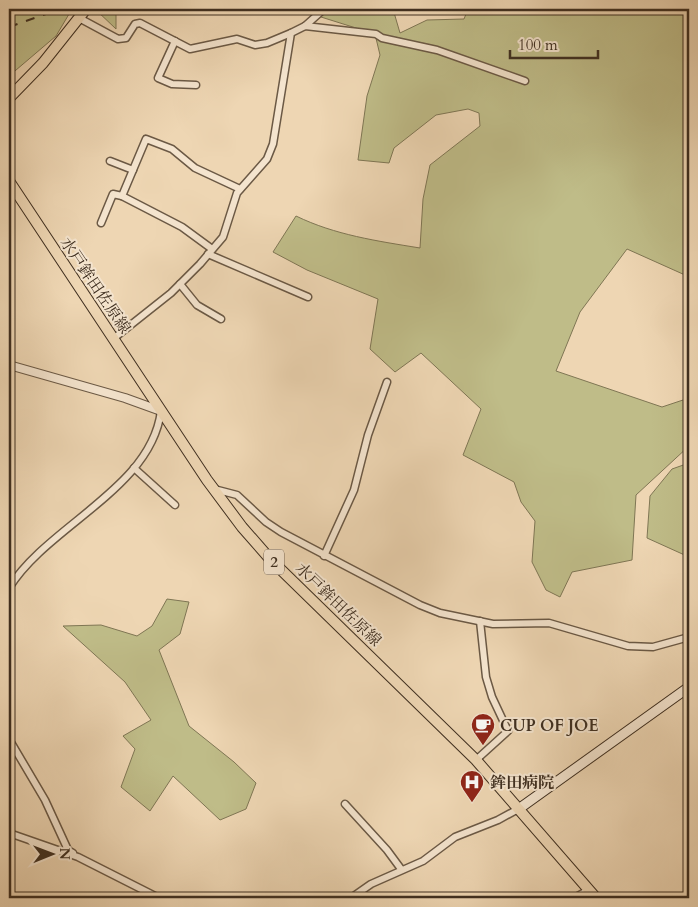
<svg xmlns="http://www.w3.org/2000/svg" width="698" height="907" viewBox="0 0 698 907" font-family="Cardo,'Noto Serif JP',serif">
<rect width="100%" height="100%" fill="#eed6b3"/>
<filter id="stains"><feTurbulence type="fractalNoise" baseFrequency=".004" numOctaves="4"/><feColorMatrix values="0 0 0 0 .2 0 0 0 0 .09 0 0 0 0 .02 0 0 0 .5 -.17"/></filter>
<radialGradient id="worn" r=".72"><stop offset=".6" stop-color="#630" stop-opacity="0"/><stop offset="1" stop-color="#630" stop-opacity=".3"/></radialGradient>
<g fill="#bfbc88" stroke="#7f7654">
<polygon points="9,9 72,9 56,36 9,76"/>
<polygon points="95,9 116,9 116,29"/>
<path d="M 329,9 L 393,9 L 400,33 L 427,20 L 464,19 L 468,9 L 689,9 L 689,224 L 685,275 L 627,249 L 580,312 L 556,371 L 662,407 L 689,398 L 689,446 L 636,495 L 632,560 L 572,572 L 560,597 L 546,590 L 532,562 L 535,521 L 521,502 L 514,482 L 463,455 L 481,409 L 421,353 L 395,372 L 370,349 L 378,299 L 307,270 L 273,252 L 296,216 C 335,235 377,241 420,248 L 423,199 L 430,165 L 480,126 L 479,113 L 468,109 L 436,115 L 394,148 L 389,163 L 358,160 L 367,96 L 380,55 L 375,34 L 321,17 Z"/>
<polygon points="689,463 689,557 647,538 650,496 672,469"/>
<polygon points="167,599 189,602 180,634 159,650 189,726 234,762 256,783 246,809 220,820 173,776 150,811 121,787 135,749 123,736 151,720 125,682 63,626 101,625 137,636 152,626"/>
</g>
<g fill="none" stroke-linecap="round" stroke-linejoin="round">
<g stroke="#6b5945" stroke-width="9">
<g id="minor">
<polyline points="79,18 118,39 126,38 135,24 140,23 190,49 237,39 255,45 267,43 291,33"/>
<polyline points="305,26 324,9"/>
<polyline points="175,41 158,78 172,84 196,85"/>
<polyline points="110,161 133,170"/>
<polyline points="101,223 113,194 122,196"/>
<polyline points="212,249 182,227 122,196 146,139 172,149 195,168 240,189"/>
<polyline points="208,254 308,297"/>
<polyline points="180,284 197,305 221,319"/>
<polyline points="113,339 171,293 200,264 223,237 237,193 267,159 273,144 291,33 305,26 376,34 382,38 437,50 525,81"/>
<polyline points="134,468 175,505"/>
<polyline points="214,489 237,495 266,522 281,532 420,605 440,613 493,624 549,623 628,646 653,647 689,637"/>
<polyline points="324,556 354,490 368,435 387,382"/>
<path d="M 9,588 C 48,525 151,489 161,411"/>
<polyline points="9,739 45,800 68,850 73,853"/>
<polyline points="476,760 508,731 492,697 486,677 480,621"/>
<polyline points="345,804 387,850 401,869"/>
<polyline points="9,833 78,857 159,898"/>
<polyline points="351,898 371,884 423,861 455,837 498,820 520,808"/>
<polyline points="574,898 589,890"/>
</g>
</g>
<g stroke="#6b5945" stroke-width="10">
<polyline id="tertiary" points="9,365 125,398 161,411"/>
</g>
<g stroke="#3f2f20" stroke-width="11">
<polyline id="secondary" points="520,808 689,687"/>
</g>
<g stroke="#3f2f20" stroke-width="12">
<g id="primary">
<polyline points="9,98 43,63 86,9"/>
<polyline points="9,181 207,480 242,527 270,559 476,760 596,898"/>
</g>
</g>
<use href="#minor" stroke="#f4e4ce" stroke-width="6"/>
<use href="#tertiary" stroke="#f4e4ce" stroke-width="8"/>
<use href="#secondary" stroke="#f4e4ce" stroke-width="9"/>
<use href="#primary" stroke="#eed6b3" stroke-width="10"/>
<polyline stroke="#3f2f20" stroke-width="2" stroke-dasharray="9 9" stroke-linecap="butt" points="9,27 60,9"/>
</g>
<defs>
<g id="cafe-pin" transform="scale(1.25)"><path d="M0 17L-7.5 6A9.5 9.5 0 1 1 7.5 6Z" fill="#8f2418" stroke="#f4e4ce"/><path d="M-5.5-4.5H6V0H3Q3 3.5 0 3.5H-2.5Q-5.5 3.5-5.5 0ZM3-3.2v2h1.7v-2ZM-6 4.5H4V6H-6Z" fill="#fff"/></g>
<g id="hospital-pin" transform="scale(1.25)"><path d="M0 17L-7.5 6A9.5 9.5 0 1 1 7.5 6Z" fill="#8f2418" stroke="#f4e4ce"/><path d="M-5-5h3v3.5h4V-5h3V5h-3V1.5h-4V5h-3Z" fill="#fff"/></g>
</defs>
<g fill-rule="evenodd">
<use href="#cafe-pin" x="483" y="725"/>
<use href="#hospital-pin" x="472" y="782"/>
</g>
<g text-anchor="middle" stroke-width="4" stroke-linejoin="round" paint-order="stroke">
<rect fill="#f4e4ce" stroke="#756554" stroke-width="1" x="264" y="549.5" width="20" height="25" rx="4"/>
<g font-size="15" font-weight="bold" fill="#3f2f20">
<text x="274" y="567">2</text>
</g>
<g font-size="16" fill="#3f2f20" stroke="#f4e4ce">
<text transform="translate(96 285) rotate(56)" y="6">水戸鉾田佐原線</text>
<text transform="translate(339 604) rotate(44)" y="6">水戸鉾田佐原線</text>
</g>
<g font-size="16" font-weight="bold" fill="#3f2f20" stroke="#f4e4ce" text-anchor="start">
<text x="500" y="731">CUP OF JOE</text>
<text x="490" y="788">鉾田病院</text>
</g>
</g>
<rect width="698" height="907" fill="none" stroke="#eed6b3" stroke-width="30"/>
<rect x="10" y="10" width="678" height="887" fill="none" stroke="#3f2f20" stroke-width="2.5"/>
<rect x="15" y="15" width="668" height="877" fill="none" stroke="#3f2f20"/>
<g transform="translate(52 854) rotate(89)" stroke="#f4e4ce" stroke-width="4" paint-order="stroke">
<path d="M0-4L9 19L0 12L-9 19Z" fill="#3f2f20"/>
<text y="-8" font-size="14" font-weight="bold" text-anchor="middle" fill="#3f2f20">N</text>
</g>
<path d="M510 50v8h88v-8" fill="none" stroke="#3f2f20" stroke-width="2.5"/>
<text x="518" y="50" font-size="15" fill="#3f2f20" stroke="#f4e4ce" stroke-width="4" paint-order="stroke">100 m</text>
<rect width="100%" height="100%" filter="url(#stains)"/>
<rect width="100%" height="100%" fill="url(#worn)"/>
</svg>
